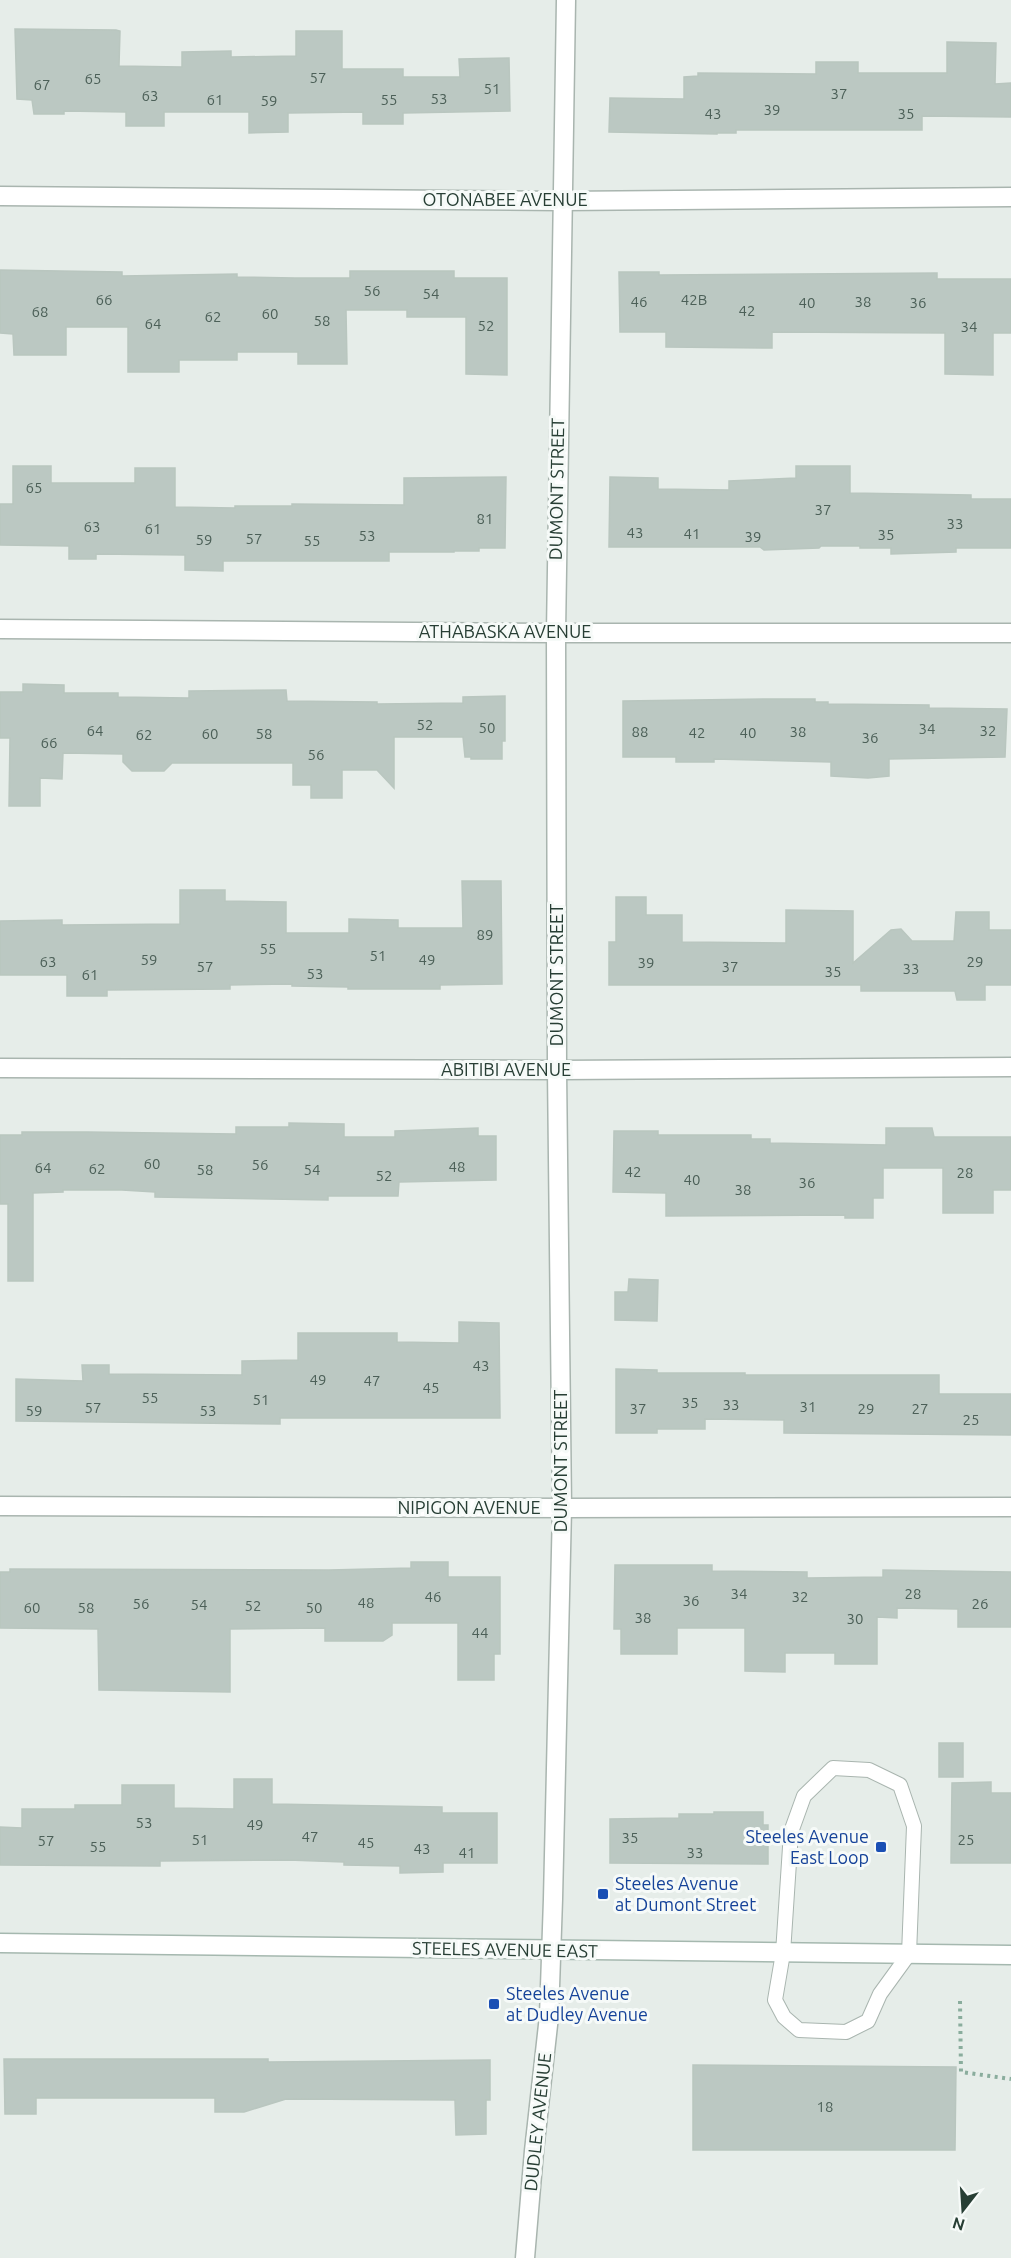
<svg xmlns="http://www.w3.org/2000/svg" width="1011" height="2258" viewBox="0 0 1011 2258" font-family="Ubuntu,sans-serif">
<rect width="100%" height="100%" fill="#e6ede9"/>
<g fill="#bbc8c2" stroke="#b9c6bf" stroke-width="1.5">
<polygon points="15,29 116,30 120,31 119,66 182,67 182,52 231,51 231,57 296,56 296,31 342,31 342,69 403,69 403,77 460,77 459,59 509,58 510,111 403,113 403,124 363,124 363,112 288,113 288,132 249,133 249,112 164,112 164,126 126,126 126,112 64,111 64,114 34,114 32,100 17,99"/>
<polygon points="947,42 996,43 995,84 1011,83 1011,117 922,116 922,130 736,130 736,133 717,133 717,134 609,132 610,98 684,99 684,77 698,76 698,73 816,74 816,62 858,62 858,73 947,73"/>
<polygon points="0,270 122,272 122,276 237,274 237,277 295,278 350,278 350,271 454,271 454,278 507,278 507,375 466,374 466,317 407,317 407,310 346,310 347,364 298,364 298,352 237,352 237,360 179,360 179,372 128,372 128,327 66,327 66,355 14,355 13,334 0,333"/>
<polygon points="619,272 659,272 659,275 937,273 937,279 1011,279 1011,333 993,333 993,375 945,374 945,333 772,332 772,348 666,347 666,332 620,332"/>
<polygon points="13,466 51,466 51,483 135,483 135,468 175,468 175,507 235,508 235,506 292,506 292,504 404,505 404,478 506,477 505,548 479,548 479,551 454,551 454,552 389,552 389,561 223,561 223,571 185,570 185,555 96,554 96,559 69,559 69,546 0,545 0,504 13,504"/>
<polygon points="796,466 850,466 850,493 971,495 971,499 1011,499 1011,548 956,548 956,552 891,554 891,548 860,548 860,546 821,546 819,548 764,550 760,547 609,547 610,477 658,478 658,489 729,490 729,481 796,478"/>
<polygon points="23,684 64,685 64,693 118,693 118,697 189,698 189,691 286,690 287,701 377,702 377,704 463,703 463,697 505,696 505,741 502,741 502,759 471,759 471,757 465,757 463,737 394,737 394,788 377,770 342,770 342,798 311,798 311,785 293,785 293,763 172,763 164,771 132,771 123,762 123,754 63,753 62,779 40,778 40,806 9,806 10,738 0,738 0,692 23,692"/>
<polygon points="765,699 815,699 815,702 828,702 828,704 929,705 929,708 1007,709 1005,757 889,759 889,776 868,778 831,776 831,762 714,759 714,762 676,762 676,757 623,757 623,701"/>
<polygon points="462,881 501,881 502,984 440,985 440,989 348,989 348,987 292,986 292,984 230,985 230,989 107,990 107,996 67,996 67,975 0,975 0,921 62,920 62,925 180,924 180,890 225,890 225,901 286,902 286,933 349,933 349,919 398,920 398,928 463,928"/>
<polygon points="616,897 646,897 646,915 682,915 682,942 786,943 786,910 853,911 853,963 891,930 901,929 912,941 954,941 956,912 989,912 989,930 1011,930 1011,985 985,985 985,1000 957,1000 955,991 861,991 861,985 609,985 609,942 616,942"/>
<polygon points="289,1123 344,1124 344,1137 395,1137 395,1131 478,1128 478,1136 496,1136 496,1180 399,1182 398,1196 328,1196 328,1200 155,1197 155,1192 122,1190 63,1190 63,1192 33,1193 33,1281 8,1281 8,1204 0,1204 0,1135 22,1135 22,1132 87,1132 236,1134 236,1127 289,1127"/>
<polygon points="886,1128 932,1128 934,1137 1011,1137 1011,1190 993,1190 993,1213 943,1213 943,1168 883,1168 883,1198 873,1198 873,1218 845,1218 845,1215 666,1216 666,1193 613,1192 614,1131 658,1131 658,1135 751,1135 751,1139 770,1139 770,1143 886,1145"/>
<polygon points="629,1279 658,1280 657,1321 615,1320 615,1292 628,1292"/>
<polygon points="459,1322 499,1323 500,1418 280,1418 280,1424 16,1421 16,1379 83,1381 82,1365 109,1365 109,1374 242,1375 242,1361 298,1360 298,1333 397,1333 397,1342 459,1343"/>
<polygon points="616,1369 657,1370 657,1373 745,1373 745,1375 939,1375 939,1394 1011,1394 1011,1435 784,1433 784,1420 705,1419 705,1429 657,1429 657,1433 616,1433"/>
<polygon points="411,1562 448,1562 448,1577 500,1577 500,1654 494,1654 494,1680 458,1680 458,1623 392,1623 392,1635 383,1641 325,1641 325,1628 230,1629 230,1692 99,1690 98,1629 0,1628 0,1572 10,1572 10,1569 329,1570 411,1568"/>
<polygon points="615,1565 712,1565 712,1571 807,1572 807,1578 883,1577 883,1570 1011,1572 1011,1627 958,1627 958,1609 897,1608 897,1618 877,1617 877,1664 835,1664 835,1653 785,1653 785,1672 745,1671 745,1628 677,1628 677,1654 621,1654 621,1629 614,1629"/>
<rect x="939" y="1743" width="24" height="34"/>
<polygon points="234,1779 272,1779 272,1804 442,1807 442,1813 497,1813 497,1863 443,1863 443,1872 400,1873 400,1866 344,1865 344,1862 288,1860 160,1861 160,1866 0,1865 0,1827 22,1828 22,1809 75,1809 75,1805 122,1805 122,1785 174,1785 174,1808 234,1809"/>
<polygon points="991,1782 991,1793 1011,1793 1011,1863 951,1863 952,1783"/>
<polygon points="714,1812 763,1812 763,1825 768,1825 768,1864 610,1863 610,1819 679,1818 679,1814 714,1814"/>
<polygon points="4,2059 268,2059 268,2062 490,2060 490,2100 486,2100 486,2134 456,2135 455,2100 286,2099 244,2112 215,2112 215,2098 36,2098 36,2114 5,2114"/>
<polygon points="693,2065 956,2067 955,2150 693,2150"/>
</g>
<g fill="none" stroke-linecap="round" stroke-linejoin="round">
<g stroke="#a9b5af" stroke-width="16">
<polygon id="service" points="833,1768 869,1770 900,1785 914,1826 909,1954 880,1994 868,2021 846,2032 799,2030 784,2017 775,2000 783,1953 791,1832 804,1796"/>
</g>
<g stroke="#a9b5af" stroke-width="21">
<g id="minor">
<polyline points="0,196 561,201 1011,197"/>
<polyline points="0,629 556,633 1011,633"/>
<polyline points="0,1068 557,1070 1011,1067"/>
<polyline points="0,1506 562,1508 1011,1507"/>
<polyline points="525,2258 534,2151 549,2016 553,1899 562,1508 557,1070 556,633 566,0"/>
</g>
</g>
<g stroke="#a5b8af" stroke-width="21">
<polyline id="secondary" points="0,1943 1011,1955"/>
</g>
<polyline stroke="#8aad9d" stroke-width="4" stroke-dasharray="3 4.5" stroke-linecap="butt" points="960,2001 961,2072 1011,2079"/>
<use href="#service" stroke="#fff" stroke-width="14"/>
<use href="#minor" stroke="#fff" stroke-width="18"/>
<use href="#secondary" stroke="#fff" stroke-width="18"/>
</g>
<g fill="#1a4fb4" stroke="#f6faf8" stroke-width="2">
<rect x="875" y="1841" width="12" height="12" rx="3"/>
<rect x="597" y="1888" width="12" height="12" rx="3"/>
<rect x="488" y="1998" width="12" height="12" rx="3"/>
</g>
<g text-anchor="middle" stroke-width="6" stroke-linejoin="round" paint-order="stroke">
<g font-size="15" fill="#4c6058">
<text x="318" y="83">57</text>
<text x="93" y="84">65</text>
<text x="42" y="90">67</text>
<text x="492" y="94">51</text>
<text x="839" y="99">37</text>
<text x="150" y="101">63</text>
<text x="439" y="104">53</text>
<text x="215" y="105">61</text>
<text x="389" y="105">55</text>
<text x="269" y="106">59</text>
<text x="772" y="115">39</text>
<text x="713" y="119">43</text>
<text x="906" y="119">35</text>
<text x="372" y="296">56</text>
<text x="431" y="299">54</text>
<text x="104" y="305">66</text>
<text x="694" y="305">42B</text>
<text x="639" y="307">46</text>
<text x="863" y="307">38</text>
<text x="807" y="308">40</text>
<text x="918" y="308">36</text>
<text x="747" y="316">42</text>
<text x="40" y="317">68</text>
<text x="270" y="319">60</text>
<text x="213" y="322">62</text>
<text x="322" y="326">58</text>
<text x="153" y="329">64</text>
<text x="486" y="331">52</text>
<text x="969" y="332">34</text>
<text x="34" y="493">65</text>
<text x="823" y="515">37</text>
<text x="485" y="524">81</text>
<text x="955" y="529">33</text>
<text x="92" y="532">63</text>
<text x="153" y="534">61</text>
<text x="635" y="538">43</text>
<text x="692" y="539">41</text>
<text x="886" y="540">35</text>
<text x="367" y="541">53</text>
<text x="753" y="542">39</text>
<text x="254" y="544">57</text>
<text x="204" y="545">59</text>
<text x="312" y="546">55</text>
<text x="425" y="730">52</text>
<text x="487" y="733">50</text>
<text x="927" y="734">34</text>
<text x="95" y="736">64</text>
<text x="988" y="736">32</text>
<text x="640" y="737">88</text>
<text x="798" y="737">38</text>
<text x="697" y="738">42</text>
<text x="748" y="738">40</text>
<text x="210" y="739">60</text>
<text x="264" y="739">58</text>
<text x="144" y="740">62</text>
<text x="870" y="743">36</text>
<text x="49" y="748">66</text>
<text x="316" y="760">56</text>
<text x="485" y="940">89</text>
<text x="268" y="954">55</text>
<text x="378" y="961">51</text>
<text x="149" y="965">59</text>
<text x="427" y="965">49</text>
<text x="48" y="967">63</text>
<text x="975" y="967">29</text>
<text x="646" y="968">39</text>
<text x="205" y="972">57</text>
<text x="730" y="972">37</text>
<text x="911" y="974">33</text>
<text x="833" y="977">35</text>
<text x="315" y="979">53</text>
<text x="90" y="980">61</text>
<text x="152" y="1169">60</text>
<text x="260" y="1170">56</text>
<text x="457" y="1172">48</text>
<text x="43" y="1173">64</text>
<text x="97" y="1174">62</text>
<text x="205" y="1175">58</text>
<text x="312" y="1175">54</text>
<text x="633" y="1177">42</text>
<text x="965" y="1178">28</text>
<text x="384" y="1181">52</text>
<text x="692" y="1185">40</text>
<text x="807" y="1188">36</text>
<text x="743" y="1195">38</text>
<text x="481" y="1371">43</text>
<text x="318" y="1385">49</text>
<text x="372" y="1386">47</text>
<text x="431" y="1393">45</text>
<text x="150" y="1403">55</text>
<text x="261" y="1405">51</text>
<text x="690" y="1408">35</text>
<text x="731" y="1410">33</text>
<text x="808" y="1412">31</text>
<text x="93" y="1413">57</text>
<text x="638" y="1414">37</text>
<text x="866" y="1414">29</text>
<text x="920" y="1414">27</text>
<text x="34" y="1416">59</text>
<text x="208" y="1416">53</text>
<text x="971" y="1425">25</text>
<text x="739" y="1599">34</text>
<text x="913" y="1599">28</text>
<text x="433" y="1602">46</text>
<text x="800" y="1602">32</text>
<text x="691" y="1606">36</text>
<text x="366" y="1608">48</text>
<text x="141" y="1609">56</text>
<text x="980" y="1609">26</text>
<text x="199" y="1610">54</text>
<text x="253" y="1611">52</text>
<text x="32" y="1613">60</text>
<text x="86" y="1613">58</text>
<text x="314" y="1613">50</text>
<text x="643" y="1623">38</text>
<text x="855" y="1624">30</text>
<text x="480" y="1638">44</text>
<text x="144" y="1828">53</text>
<text x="255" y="1830">49</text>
<text x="310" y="1842">47</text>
<text x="630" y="1843">35</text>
<text x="200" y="1845">51</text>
<text x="966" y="1845">25</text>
<text x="46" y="1846">57</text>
<text x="366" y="1848">45</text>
<text x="98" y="1852">55</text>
<text x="422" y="1854">43</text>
<text x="467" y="1858">41</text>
<text x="695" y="1858">33</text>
<text x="825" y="2112">18</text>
</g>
<g font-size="18" fill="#273e34" stroke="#f6faf8">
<text x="505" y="206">OTONABEE AVENUE</text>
<text transform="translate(557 489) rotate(-89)" y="6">DUMONT STREET</text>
<text x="505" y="638">ATHABASKA AVENUE</text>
<text transform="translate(557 975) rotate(-90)" y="6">DUMONT STREET</text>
<text x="506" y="1076">ABITIBI AVENUE</text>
<text transform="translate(561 1461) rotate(-90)" y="6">DUMONT STREET</text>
<text x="469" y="1514">NIPIGON AVENUE</text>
<text transform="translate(505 1950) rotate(1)" y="6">STEELES AVENUE EAST</text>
<text transform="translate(538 2122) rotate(-84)" y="6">DUDLEY AVENUE</text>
</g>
<g font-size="18" fill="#164399" stroke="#f6faf8" text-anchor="start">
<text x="869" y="1843" text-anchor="end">Steeles Avenue<tspan x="869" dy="21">East Loop</tspan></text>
<text x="615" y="1890">Steeles Avenue<tspan x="615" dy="21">at Dumont Street</tspan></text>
<text x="506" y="2000">Steeles Avenue<tspan x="506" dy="21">at Dudley Avenue</tspan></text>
</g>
</g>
<g transform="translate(963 2210) rotate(197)" stroke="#f6faf8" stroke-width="4.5" paint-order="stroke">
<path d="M0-4.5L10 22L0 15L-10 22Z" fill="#273e34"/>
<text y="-9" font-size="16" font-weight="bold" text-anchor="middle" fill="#273e34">N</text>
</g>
</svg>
